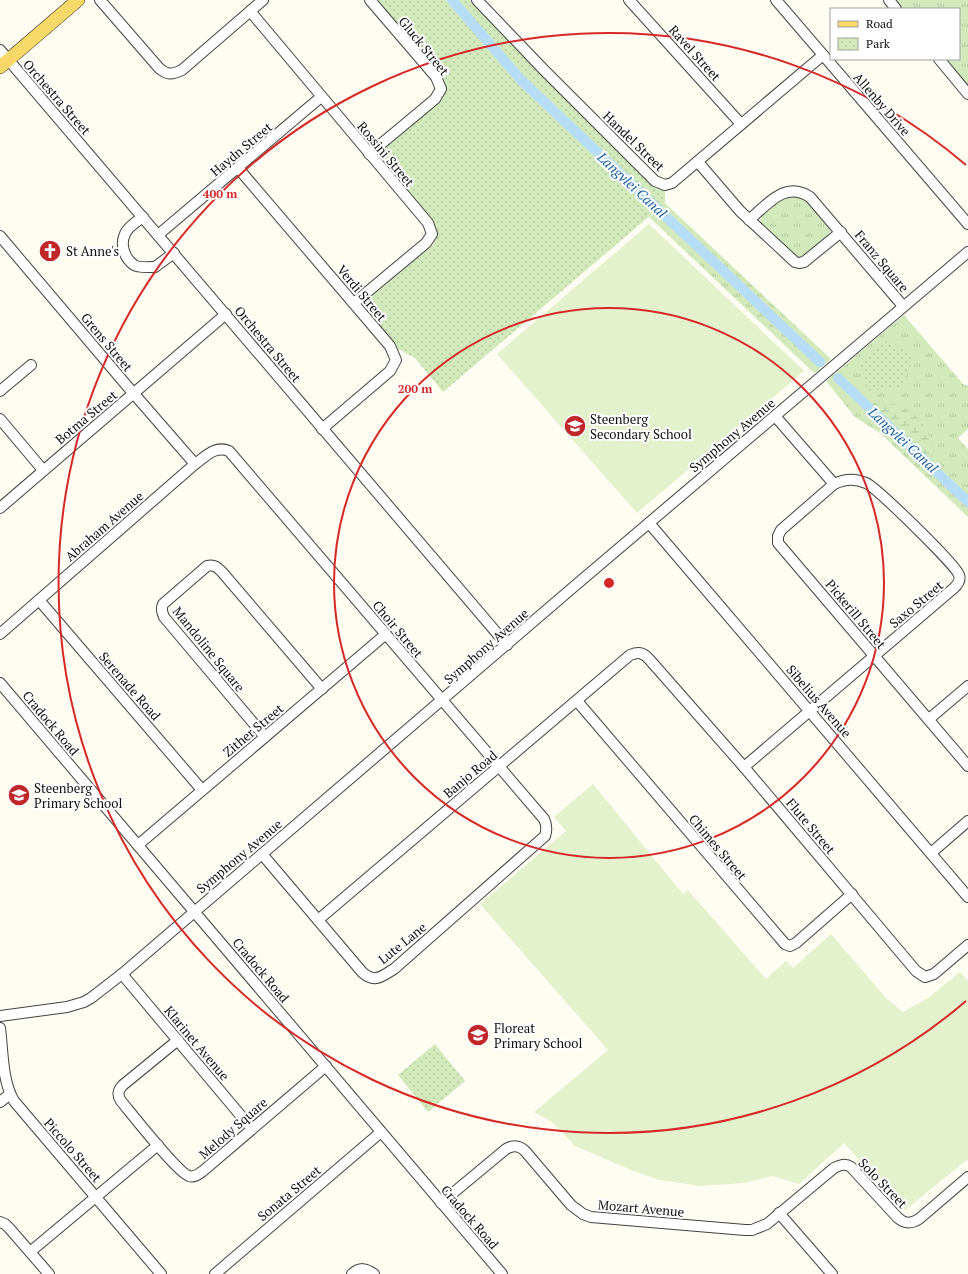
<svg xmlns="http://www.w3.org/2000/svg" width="968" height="1274" viewBox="0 0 968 1274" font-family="'PT Serif',serif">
<defs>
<pattern id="grass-tufts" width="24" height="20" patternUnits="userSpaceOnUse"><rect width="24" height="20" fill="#d2eabb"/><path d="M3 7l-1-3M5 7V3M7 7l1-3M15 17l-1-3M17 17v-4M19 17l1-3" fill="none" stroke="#b3c8a0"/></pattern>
<pattern id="wetland-marsh" width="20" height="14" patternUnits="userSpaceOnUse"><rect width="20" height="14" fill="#d2eabb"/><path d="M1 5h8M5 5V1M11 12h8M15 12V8" fill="none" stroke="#b3c8a0"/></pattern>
<pattern id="park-dots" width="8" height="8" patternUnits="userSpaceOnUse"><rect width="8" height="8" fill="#d2eabb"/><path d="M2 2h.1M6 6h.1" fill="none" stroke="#b3c8a0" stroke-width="1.8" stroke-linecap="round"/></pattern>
</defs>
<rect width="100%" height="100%" fill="#fffcf1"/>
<g fill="url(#grass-tufts)">
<polygon points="889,0 968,0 968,94 939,59 959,59 959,9 896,9"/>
<polygon points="801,194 831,228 829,235 803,257 798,259 760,223 761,216 782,197"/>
<polygon points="665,203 831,359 815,373 812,371 649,217"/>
<polygon points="904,315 963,384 968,386 968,429 958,438 968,449 968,517 880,433 855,417 826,381"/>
</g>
<path fill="url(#wetland-marsh)" d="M 874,403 C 882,404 891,404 899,406 C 919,412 934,435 932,455 L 925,461 L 867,406 Z"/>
<g fill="url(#park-dots)">
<polygon points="374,0 474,0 665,187 665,203 443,392 415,358 398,349 368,314 369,298 434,244 437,234 435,225 382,163 381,156 383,148 444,89"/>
<polygon points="888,340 914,357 901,387 869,391 859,364"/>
<polygon points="435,1044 465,1081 428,1112 398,1075"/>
</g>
<g fill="#e3f1cd">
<polygon points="649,224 804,371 637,513 497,354"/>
<polygon points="593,784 683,894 688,890 766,979 786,961 793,968 831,934 887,999 903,1012 928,998 960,972 968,981 968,1159 905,1210 844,1143 799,1184 772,1176 745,1183 700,1186 660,1180 631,1170 575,1146 552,1122 534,1112 608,1050 480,904 566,831 554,817"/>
</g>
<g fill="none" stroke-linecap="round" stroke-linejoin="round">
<g stroke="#b7ddf6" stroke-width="10">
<polyline points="452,0 521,80 820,362"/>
<polyline points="838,378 968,502"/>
</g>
<g stroke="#424242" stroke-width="12">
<g id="minor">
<path d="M 100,0 L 159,68 C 167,75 172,75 182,70 L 263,0"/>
<polyline points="477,0 544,70 655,181 665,185 672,183 823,55"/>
<polyline points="629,0 741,124"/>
<polyline points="776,0 968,224"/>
<polyline points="889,0 896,9"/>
<polyline points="250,11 428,223 432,234 426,243 354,303"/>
<polyline points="0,50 507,645"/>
<polyline points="939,59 968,94"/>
<polyline points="369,154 435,99 441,89 436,77 370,0"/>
<polyline points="698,162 740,211 795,262 799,263 804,262 841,232"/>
<polyline points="238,168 390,346 396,360 390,371 322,429"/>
<path d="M 143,217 C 137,221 127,228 125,234 C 120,244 124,258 134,265 C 138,268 150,267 155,267 L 174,253"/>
<path d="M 749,220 C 767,205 785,180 810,197 L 903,306"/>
<polyline points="158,235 321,97"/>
<polyline points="0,236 128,387 195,464"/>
<polyline points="0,391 31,365"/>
<polyline points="775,416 834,484"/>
<polyline points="0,419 43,470"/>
<polyline points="0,508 226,314"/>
<polyline points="649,523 968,897"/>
<polyline points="39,600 202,790"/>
<path d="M 0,634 L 195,464 C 205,457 215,445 229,451 L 544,819 C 547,825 547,830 545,836 L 394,969 C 382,976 375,984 362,972 L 262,854"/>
<polyline points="0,683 502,1274"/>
<polyline points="577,701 785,944 790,946 796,943 852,894"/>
<polyline points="929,719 968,686"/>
<path d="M 265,737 L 164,617 C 162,612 161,609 163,604 L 207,566 C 214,564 217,567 222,572 L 322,689"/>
<path d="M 744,767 C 814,707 884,648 954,588 C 958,584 961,580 959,575 C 956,565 877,488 866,483 C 855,478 844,479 834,484 L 781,530 L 778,536 L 778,543 L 968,766"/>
<polyline points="138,845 386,634"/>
<polyline points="931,853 968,821"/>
<path d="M 318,920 L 630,655 C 638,652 643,652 649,659 L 744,767 L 916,971 L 925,977 L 934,974 L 968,945"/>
<polyline points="122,974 252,1129"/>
<polyline points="0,1016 67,1007 84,1002 91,998 122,974 577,584 968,252"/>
<path d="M 0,1028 C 3,1051 2,1081 14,1101 L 161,1274"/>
<path d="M 178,1040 L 123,1085 C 118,1090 117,1095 121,1101 C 131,1113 178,1173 189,1176 C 194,1178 199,1174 203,1171 L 326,1066"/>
<polyline points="0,1102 10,1094"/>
<path d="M 441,1203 L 506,1149 C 513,1145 519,1145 525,1151 L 571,1205 L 583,1214 L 591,1217 L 745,1230 L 752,1230 L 767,1224 L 834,1168 C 840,1165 845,1163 851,1167 L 898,1218 C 905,1224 911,1224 919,1219 L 968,1177"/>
<polyline points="779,1213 832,1274"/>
<polyline points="0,1222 5,1224 10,1229 49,1274"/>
<polyline points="30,1252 158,1145"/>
<polyline points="215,1274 381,1132"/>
<path d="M 352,1274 C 360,1267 366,1268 374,1274"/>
</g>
</g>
<g stroke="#202020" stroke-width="14">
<polyline id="major" points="0,67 78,0"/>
</g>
<use href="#minor" stroke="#fff" stroke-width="10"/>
<use href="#major" stroke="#f7d869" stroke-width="13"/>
</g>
<g fill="none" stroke="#d62828" stroke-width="2">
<circle cx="609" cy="583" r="275"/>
<path d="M966 1001A550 550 0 1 1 966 165"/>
</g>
<defs>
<g id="church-disc" transform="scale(1.15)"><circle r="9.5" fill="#bf272b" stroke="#fff"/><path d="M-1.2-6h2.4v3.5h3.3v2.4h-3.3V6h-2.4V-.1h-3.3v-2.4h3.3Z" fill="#fff"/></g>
<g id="school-disc" transform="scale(1.15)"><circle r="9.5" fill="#bf272b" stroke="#fff"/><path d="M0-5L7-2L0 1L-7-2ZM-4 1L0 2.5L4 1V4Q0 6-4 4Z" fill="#fff"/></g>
</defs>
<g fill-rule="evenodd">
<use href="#church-disc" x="50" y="251"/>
<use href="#school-disc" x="575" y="426"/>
<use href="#school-disc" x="19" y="795"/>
<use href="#school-disc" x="478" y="1035"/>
</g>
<g text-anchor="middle" stroke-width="4" stroke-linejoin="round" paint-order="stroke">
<g font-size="13" fill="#0f0f0f" stroke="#fff">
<text transform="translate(424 46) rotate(51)" y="5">Gluck Street</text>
<text transform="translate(695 53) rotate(48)" y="5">Ravel Street</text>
<text transform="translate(57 97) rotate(49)" y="5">Orchestra Street</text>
<text transform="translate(882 104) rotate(49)" y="5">Allenby Drive</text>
<text transform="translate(634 141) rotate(44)" y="5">Handel Street</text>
<text transform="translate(241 149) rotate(-40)" y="5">Haydn Street</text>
<text transform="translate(386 154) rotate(50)" y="5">Rossini Street</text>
<text transform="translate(882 261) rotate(50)" y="5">Franz Square</text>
<text transform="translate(362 293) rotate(50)" y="5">Verdi Street</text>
<text transform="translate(107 342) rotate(50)" y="5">Grens Street</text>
<text transform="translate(268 344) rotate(50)" y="5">Orchestra Street</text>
<text transform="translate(86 417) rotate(-40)" y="5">Botma Street</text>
<text transform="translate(732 435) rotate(-40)" y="5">Symphony Avenue</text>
<text transform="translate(104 526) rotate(-41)" y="5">Abraham Avenue</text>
<text transform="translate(916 604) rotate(-40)" y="5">Saxo Street</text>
<text transform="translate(856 614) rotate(50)" y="5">Pickerill Street</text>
<text transform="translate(398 629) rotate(50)" y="5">Choir Street</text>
<text transform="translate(486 646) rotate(-41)" y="5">Symphony Avenue</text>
<text transform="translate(209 649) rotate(51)" y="5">Mandoline Square</text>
<text transform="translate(130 686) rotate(49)" y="5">Serenade Road</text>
<text transform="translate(819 701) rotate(49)" y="5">Sibelius Avenue</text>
<text transform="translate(51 723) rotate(50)" y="5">Cradock Road</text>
<text transform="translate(253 730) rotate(-40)" y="5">Zither Street</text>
<text transform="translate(470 774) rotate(-40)" y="5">Banjo Road</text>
<text transform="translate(811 826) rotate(50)" y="5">Flute Street</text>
<text transform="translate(718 847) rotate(50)" y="5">Chimes Street</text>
<text transform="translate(239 856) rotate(-40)" y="5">Symphony Avenue</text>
<text transform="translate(402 943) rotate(-39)" y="5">Lute Lane</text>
<text transform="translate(261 970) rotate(50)" y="5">Cradock Road</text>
<text transform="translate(197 1043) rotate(50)" y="5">Klarinet Avenue</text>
<text transform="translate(233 1128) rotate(-41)" y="5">Melody Square</text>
<text transform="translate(73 1150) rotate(49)" y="5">Piccolo Street</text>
<text transform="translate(883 1183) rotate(46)" y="5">Solo Street</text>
<text transform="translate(289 1193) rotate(-40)" y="5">Sonata Street</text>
<text transform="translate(641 1208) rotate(5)" y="5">Mozart Avenue</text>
<text transform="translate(470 1217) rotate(49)" y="5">Cradock Road</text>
</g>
<g font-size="13" fill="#0f0f0f" stroke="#fff" text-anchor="start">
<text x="66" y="256">St Anne's</text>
<text x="590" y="424">Steenberg<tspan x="590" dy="15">Secondary School</tspan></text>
<text x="34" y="793">Steenberg<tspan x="34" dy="15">Primary School</tspan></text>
<text x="494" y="1033">Floreat<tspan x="494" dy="15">Primary School</tspan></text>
</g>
<g font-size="14" font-style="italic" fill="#1862a1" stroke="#fff">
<text transform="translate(632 185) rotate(43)" y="5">Langvlei Canal</text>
<text transform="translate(903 440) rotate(43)" y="5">Langvlei Canal</text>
</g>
</g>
<circle cx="609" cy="583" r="6" fill="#d62828" stroke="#fff" stroke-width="2"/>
<g font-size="12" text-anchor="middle" font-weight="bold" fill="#d62828" stroke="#fff" stroke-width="4" stroke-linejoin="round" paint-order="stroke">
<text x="220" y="198">400 m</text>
<text x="415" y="393">200 m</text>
</g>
<rect x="830" y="8" width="130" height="52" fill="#ffffff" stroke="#9f9f9f"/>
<rect x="838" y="21" width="20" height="6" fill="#f7d869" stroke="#9f9f9f"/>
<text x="866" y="28" font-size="12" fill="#0f0f0f">Road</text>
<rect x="838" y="38" width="20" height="12" fill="url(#park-dots)" stroke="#9f9f9f"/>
<text x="866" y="48" font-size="12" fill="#0f0f0f">Park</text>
</svg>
